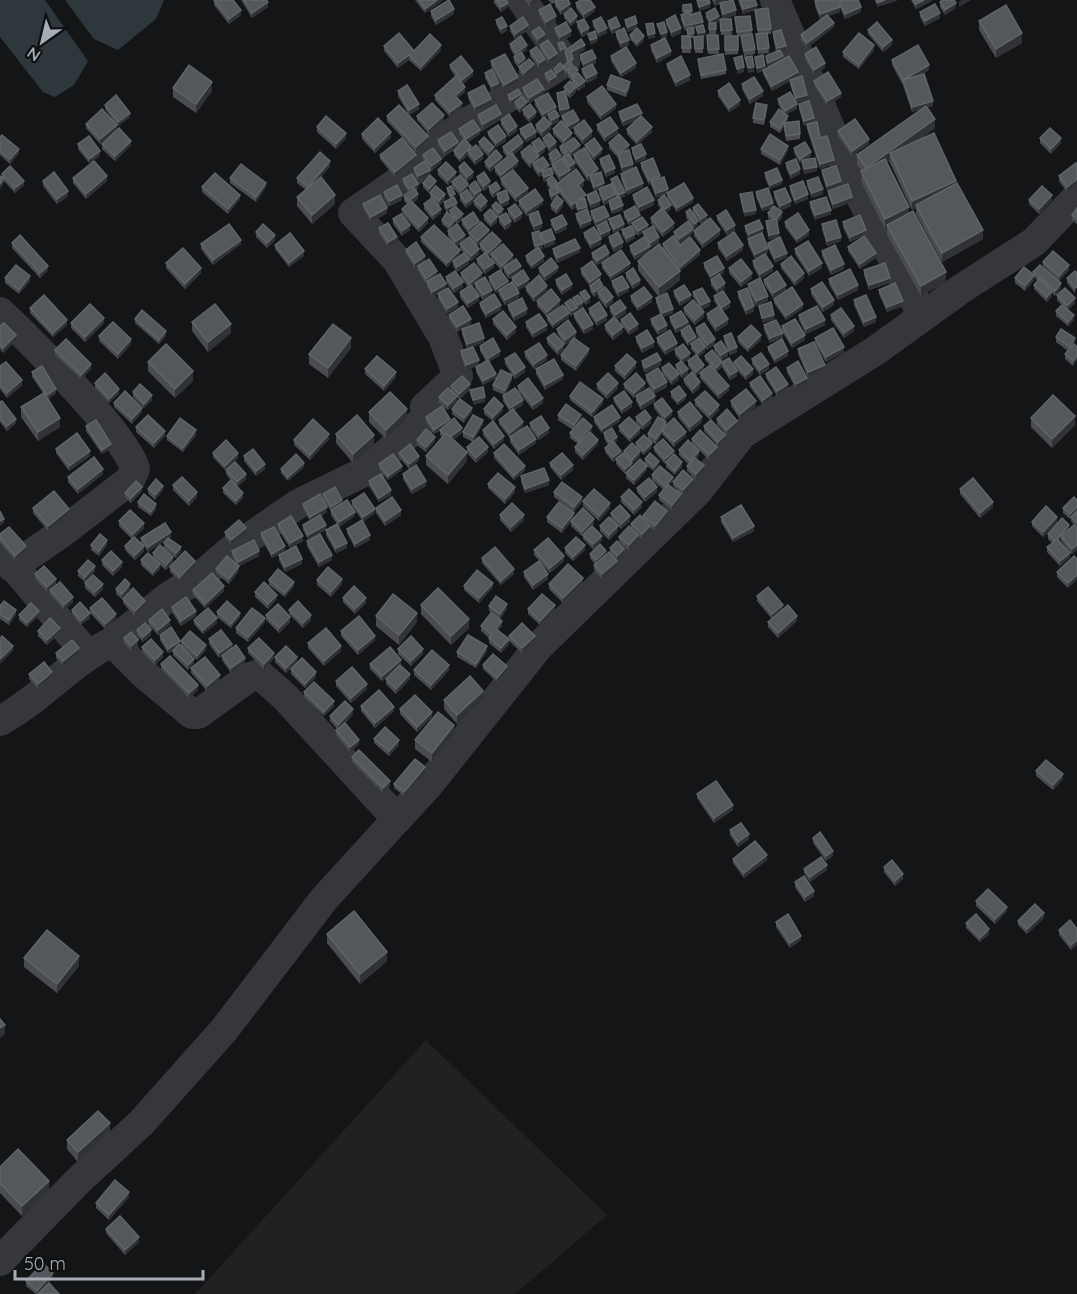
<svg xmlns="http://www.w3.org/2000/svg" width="1077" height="1294" viewBox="0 0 1077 1294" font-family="Quicksand,sans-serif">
<rect width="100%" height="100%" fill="#141516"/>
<polygon fill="#202123" points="426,1040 607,1215 515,1294 195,1294"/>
<g fill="#2d373c">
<polygon points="0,0 45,0 88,61 74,85 55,97 43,92 0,37"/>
<polygon points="65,0 164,0 156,19 118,50 94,39"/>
</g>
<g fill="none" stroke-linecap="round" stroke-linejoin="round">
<g stroke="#35373b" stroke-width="30">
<polyline points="775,0 854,184 923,316"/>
<path d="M 0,312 C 30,340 126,435 135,469 L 130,480 L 60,534 L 12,567"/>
<polyline points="0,550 87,654"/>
<polyline points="112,642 168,597 200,577 230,551 298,504 368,470 427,417 425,407 458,376 443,337 397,260 353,213 409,174 435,145 462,126 565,62 522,0"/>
<path d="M 0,721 C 41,699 70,662 112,642 L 144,674 L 192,714 L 198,714 L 248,678 L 259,674 L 285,697 L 397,819 L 324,899 L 224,1030 L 141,1123 L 78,1181 L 0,1261"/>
<polyline points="397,819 430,783 539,646 698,491 742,434 875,351 961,289 1034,242 1077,197"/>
</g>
</g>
<g fill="#4a4c51" fill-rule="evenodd">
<polygon points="214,0 241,15 229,24 214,5"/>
<polygon points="241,0 266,0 268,7 252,18"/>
<polygon points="415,0 443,0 425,13"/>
<polygon points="494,0 506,0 508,7 501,12 494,3"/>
<polygon points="525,0 538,0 538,1 530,7"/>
<polygon points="548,0 568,0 561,15 555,6 555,2 552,4"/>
<polygon points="712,0 726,0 726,2 736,15 723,19 720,8 720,4 715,6"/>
<polygon points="738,0 755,0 757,9 771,29 771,34 767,34 769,53 758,54 756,39 756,34 758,34 755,10 743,14"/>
<polygon points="839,0 861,12 845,19 839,5"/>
<polygon points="911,0 932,0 932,1 916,9"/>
<polygon points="815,1 840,12 828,16 834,27 807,48 801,40 801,35 823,17 820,19 815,6"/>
<polygon points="940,2 956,8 945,15 940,7"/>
<polygon points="576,3 595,11 584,19 576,8"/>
<path d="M 691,4 L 692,14 L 703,25 L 705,36 L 703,37 L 703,53 L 695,53 L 694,38 L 690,38 L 691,53 L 682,53 L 682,36 L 687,36 L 687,31 L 685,31 L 681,20 L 681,15 L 683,14 L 683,5 ZM 696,28 L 698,37 L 694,37 L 694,29 Z"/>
<polygon points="539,10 556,21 546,27 539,15"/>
<polygon points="431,11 454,14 436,25 431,16"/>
<polygon points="920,12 940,18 925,26 920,17"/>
<polygon points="706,13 719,21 716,23 716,34 709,34 709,23 706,18"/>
<polygon points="564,14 577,21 571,26 564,18"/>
<polygon points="750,16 752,34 755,49 755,54 744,56 741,36 738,37 738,54 725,55 725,36 737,36 735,17"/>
<polygon points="720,19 731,19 732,35 721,35"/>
<polygon points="496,20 507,31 501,34 496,24"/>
<polygon points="625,20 637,28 644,40 637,47 630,39 630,35 637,28 628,32 625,24"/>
<polygon points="666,20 681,33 672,37 666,24"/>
<polygon points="593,21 607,33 599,37 593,26"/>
<polygon points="608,21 629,45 621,48 616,37 616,32 612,34 608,26"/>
<polygon points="979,21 1022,43 996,58 979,30"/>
<polygon points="577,22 589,33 582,37 577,27"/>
<polygon points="510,26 528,30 515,39 510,31"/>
<polygon points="555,28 571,36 560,41 555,33"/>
<polygon points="868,30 892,45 883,52 868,34"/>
<polygon points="532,32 545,39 538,44 532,36"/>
<polygon points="773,32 786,51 781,52 783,60 798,77 807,100 796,103 797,109 786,114 788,121 787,122 800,134 800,139 786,141 784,127 780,133 770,127 770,122 783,112 778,104 778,99 796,103 790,84 790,81 772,91 763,74 763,71 757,73 755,57 765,69 768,67 766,61 766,56 776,52 773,37"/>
<polygon points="707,35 718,35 719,54 708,54"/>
<polygon points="558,43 566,50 585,50 572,57 573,64 572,64 573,68 578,73 585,86 578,91 576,88 576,92 570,98 565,93 569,112 579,124 592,136 583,144 574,133 574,128 575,127 569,130 572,138 564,145 553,134 553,129 565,126 562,121 562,116 566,114 560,115 557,98 557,93 564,91 564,87 572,83 572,81 568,77 568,74 567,75 564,72 557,78 555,76 556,81 550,85 545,79 545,74 554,73 554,69 563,67 567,63 565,53 561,54 558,48"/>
<polygon points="510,44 527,50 522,53 525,61 534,69 524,77 519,72 519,68 514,62 514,57 515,57 510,48"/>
<polygon points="540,45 557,58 549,63 540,50"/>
<polygon points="651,45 671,55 657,63 651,50"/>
<polygon points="384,46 414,51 441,50 421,71 409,60 398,68 384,51"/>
<polygon points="874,50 859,69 843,57 843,52"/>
<polygon points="530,51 545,64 539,68 530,56"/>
<polygon points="805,54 825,68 814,74 805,59"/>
<polygon points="580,55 596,63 593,65 597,78 587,83 582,73 582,69 584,68 580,60"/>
<polygon points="611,56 636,68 621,77 611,61"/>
<polygon points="698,59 726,70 726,74 701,79"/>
<polygon points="892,60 929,70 921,75 933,106 927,107 935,128 919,140 956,183 983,239 942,262 916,214 916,208 912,210 890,163 890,161 887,163 909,213 946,282 921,296 887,235 887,228 885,229 861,181 862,171 857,165 857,155 922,109 912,112 903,85 892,65"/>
<polygon points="491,61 518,82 504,89 491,66"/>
<polygon points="667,64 690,80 676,87 667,68"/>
<polygon points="450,65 473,75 463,84 465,92 457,98 462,108 450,117 435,100 435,95 455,76 450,69"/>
<polygon points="485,73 499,88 492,91 485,78"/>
<polygon points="814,81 841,97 827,106 814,85"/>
<polygon points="742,84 763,96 750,104 742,89"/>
<polygon points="607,85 630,87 626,97 607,90"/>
<polygon points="173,88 212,91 196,113 173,97"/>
<polygon points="523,88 544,94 529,103 523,93"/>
<polygon points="398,91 419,109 409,115 398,96"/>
<polygon points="718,91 740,105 729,112 718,96"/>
<polygon points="468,93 491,104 475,112 468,98"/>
<polygon points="521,94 520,113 515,107 515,102 511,104 508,99 508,95"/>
<polygon points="587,97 616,108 601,120 587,102"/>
<polygon points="535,100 556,112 559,121 552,125 548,119 548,116 545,118 551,129 542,137 536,130 536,125 543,119 535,105"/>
<polygon points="799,104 814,123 820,138 834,164 820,169 807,129 807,125 804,126 799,109"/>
<polygon points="105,105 130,117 118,126 105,109"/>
<polygon points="767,109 764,125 753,123 753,118"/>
<polygon points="523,110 536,116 529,122 523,115"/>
<polygon points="619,112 642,117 652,132 637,145 627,134 627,129 637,120 623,126 619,116"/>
<polygon points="478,115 501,119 483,129 478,119"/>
<polygon points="387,116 428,141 416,152 387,121"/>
<polygon points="417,116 444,120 429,134 417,120"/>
<polygon points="501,120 517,131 509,137 501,125"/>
<polygon points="86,124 117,129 100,144 86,128"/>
<polygon points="597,125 618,133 605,142 597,130"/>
<polygon points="317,127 346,138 336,149 317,132"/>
<polygon points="459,129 480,134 467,143 471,149 483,159 475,165 468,156 468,155 460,162 454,155 454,151 456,149 445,155 438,145 438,140 458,146 464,140 459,134"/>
<polygon points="520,129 536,137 526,142 520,134"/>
<polygon points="838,131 869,144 852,156 838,136"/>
<polygon points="488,132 506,141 496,147 488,136"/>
<polygon points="362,134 391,137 375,153 362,139"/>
<polygon points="0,137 19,153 10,164 0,155"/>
<polygon points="543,138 556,147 550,152 543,143"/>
<polygon points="1040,138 1061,143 1051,154 1040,143"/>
<polygon points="479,142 494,152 489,157 479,147"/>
<polygon points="532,143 545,151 539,156 539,160 549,168 557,184 567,176 560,181 552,169 552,165 549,159 549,154 563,160 564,157 560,151 560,147 565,148 565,144 580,150 571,157 575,168 570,171 570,174 584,185 581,188 586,200 587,211 591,224 581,229 576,219 576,214 578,213 576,207 572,210 559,193 558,197 563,206 557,214 551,209 551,205 555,199 552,201 549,195 549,190 550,189 547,185 547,181 544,182 542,175 539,177 533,168 533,165 530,168 521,157 521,152 532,147"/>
<polygon points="609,143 629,150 628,150 633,169 622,172 618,158 609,148"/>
<polygon points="78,144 100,156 89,163 78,149"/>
<polygon points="102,144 131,145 115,161 102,149"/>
<polygon points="585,145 602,153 594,160 585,149"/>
<polygon points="503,147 523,147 513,155 518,165 501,179 495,172 495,168 490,172 485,166 485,162 502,161 507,157 503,152"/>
<polygon points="632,148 646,159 636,163 632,153"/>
<polygon points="794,148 811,156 806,160 817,171 804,174 802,162 800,163 794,153"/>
<polygon points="761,149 788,150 780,165 761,154"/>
<polygon points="380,155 416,159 395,177 380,159"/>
<polygon points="423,155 441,163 431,171 429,169 430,175 418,181 414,173 414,168 424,162 423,160"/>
<polygon points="574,155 598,173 604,187 611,184 611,179 625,196 620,199 623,210 612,214 609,205 609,202 604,205 599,194 599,190 594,191 590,180 588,181 574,160"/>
<polygon points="600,159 615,173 606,177 600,164"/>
<polygon points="641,163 660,178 668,192 693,202 677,212 667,198 667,194 656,198 651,184 649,185 641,168"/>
<polygon points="786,163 800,174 791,179 786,168"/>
<polygon points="1077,165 1077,184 1067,192 1059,181 1059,176"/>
<polygon points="330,166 319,179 335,204 312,224 297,206 297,197 306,190 297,183 297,178"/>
<polygon points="459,167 473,177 467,182 459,172"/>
<polygon points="438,170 456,177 448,185 438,175"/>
<polygon points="822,170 841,186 852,202 833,209 828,195 828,191 837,187 827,190 822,175"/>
<polygon points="765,173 782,184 770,189 765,178"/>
<polygon points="2,174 24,185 15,193 4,181 4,183"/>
<polygon points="621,174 643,187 627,195 621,179"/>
<polygon points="477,177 490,186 484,191 477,182"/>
<polygon points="73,178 107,181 86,199 73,183"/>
<polygon points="230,178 266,187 256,202 230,183"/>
<polygon points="403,179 418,189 416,191 418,199 413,203 428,223 419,232 402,214 402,209 407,204 404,201 404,196 408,192 403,184"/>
<polygon points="501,179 528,192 516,202 501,184"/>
<polygon points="43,181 68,196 57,204 43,186"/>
<polygon points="807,181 823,194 812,198 807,186"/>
<polygon points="452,182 468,189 467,190 473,203 466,208 460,200 460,195 452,187"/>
<polygon points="423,183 436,186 445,199 439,206 441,213 433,220 424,209 424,204 431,199 430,197 430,193 429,193 423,187"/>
<polygon points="469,186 481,194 487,206 481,212 474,205 474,201 479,196 475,199 469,191"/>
<polygon points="790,186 808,199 795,204 790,191"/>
<polygon points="202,187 240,199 228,214 202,192"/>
<polygon points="489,187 500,193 509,204 501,207 503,214 501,215 511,226 505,230 499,222 499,218 492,211 492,206 501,207 497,199 497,195 493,198 489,192"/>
<polygon points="447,188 455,199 457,208 463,219 457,224 455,222 455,224 452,228 465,240 456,247 460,255 454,261 464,253 460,249 460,244 469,238 470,233 469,234 462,225 462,220 479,224 489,235 477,246 479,254 471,261 466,256 469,264 457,272 453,266 453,261 447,267 421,242 421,237 453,244 448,236 448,231 449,230 442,224 442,220 450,214 450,211 447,212 444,207 444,202 450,199 447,192"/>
<polygon points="384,192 402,200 390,206 384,197"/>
<polygon points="756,192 773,207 782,217 777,224 769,240 766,226 766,221 771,220 768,218 768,213 773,208 762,211 756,197"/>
<polygon points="774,192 791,206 780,211 774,197"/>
<polygon points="587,195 600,205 591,209 587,199"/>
<polygon points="633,195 654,205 639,212 633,199"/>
<polygon points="658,200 671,209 666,213 674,228 663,237 651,223 651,218 661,209 658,205"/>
<polygon points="1029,200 1052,200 1039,214 1029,204"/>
<polygon points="519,201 543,204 527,216 519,206"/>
<polygon points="810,202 831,214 815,220 810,207"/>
<polygon points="363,204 387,213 371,222 363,208"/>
<polygon points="693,208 707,220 701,224 693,213"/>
<polygon points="1077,208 1077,224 1072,220 1072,215"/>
<polygon points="508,209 522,218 515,223 508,214"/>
<polygon points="591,211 609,221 606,222 610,234 601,238 597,230 597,226 596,227 591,216"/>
<polygon points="624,212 640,218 659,242 650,248 650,251 635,260 630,251 630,246 644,238 643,233 638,236 632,228 632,224 629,225 624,217"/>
<polygon points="686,212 698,225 693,229 693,233 679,244 700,255 680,271 680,280 659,297 638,270 638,261 663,248 663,244 674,236 674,232 692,227 686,217"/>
<polygon points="484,215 497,222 491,227 484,220"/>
<polygon points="529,215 542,228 534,231 529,219"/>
<polygon points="620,215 614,233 609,224 609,219"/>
<polygon points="717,216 735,230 727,235 717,220"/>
<polygon points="393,219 410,230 402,236 393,224"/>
<polygon points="551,220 567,229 556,234 551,225"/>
<polygon points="785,222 809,235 797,243 785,227"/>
<polygon points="843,222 866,234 850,242 843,227"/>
<polygon points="822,224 841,241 827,246 822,229"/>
<polygon points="745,226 763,233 749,239 745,231"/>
<polygon points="379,228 397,242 388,247 379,233"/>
<polygon points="622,230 635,238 627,243 622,235"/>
<polygon points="694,231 720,235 703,248 694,236"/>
<polygon points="256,232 275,240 267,248 256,237"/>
<polygon points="532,233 541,238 541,233 555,244 545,248 542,239 543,249 539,250 544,261 532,269 526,261 526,256 535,249 532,238"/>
<polygon points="584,233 601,244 591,249 584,237"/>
<polygon points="609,237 623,247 614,252 609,242"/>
<polygon points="748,239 768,247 768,243 787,257 775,263 768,248 768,253 765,254 773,271 760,279 753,266 753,261 764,254 755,259 748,244"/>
<polygon points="12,243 48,270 40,278 12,248"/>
<polygon points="718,243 743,250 727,261 718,248"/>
<polygon points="201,244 241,244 213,265 201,249"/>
<polygon points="480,244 501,245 493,253 513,260 510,263 521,271 509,279 504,272 504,268 502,271 491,259 491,255 489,257 494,267 485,274 477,264 477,259 484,253 480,249"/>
<polygon points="275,245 304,256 289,267 275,249"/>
<polygon points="848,247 876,258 860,269 848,251"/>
<polygon points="553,249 580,252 557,263 553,253"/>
<polygon points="795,249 822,268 809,276 795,254"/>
<polygon points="406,250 425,261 415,268 406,254"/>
<polygon points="822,251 844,269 831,275 822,256"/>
<polygon points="592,253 609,258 597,265 592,258"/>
<polygon points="1043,262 1069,270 1059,281 1043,266"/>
<polygon points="166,263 201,273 185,289 166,268"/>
<polygon points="602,263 630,267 611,280 602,268"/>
<polygon points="704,263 724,273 719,276 725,288 717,293 711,285 711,280 704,268"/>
<polygon points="781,264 804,278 795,286 781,268"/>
<polygon points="418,266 437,276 458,307 447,314 438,299 438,294 444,291 432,296 427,286 427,283 426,284 418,271"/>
<polygon points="539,268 558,271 545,281 539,272"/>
<polygon points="729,268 752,278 741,287 729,273"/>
<polygon points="581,269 601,279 599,280 603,288 613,302 606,308 598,297 598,294 594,297 590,291 590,286 581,274"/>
<polygon points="864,270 890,283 869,290 864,275"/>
<polygon points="1033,272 1061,288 1055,296 1052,293 1052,296 1047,302 1034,289 1034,285 1038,281 1034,277 1034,280 1025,291 1015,283 1015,278 1033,275"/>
<polygon points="461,273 482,278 479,281 492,295 483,300 475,288 475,284 472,286 479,300 468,308 460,297 460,292 468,287 461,278"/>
<polygon points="626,273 640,284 633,289 626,278"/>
<polygon points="1077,273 1075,293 1067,283 1067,278"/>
<polygon points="446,277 463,287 454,293 446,282"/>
<polygon points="489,277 508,285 512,282 512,278 529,283 518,291 515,286 519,298 505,305 499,295 499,292 496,293 489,282"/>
<polygon points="5,278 30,281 19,294 5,283"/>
<polygon points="829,279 858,290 838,300 829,284"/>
<polygon points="556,280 572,288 562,295 556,285"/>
<polygon points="764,280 786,290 773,298 764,284"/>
<polygon points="612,281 629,291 618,297 612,286"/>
<polygon points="748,284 768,301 756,306 748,289"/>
<polygon points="526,287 547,290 534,302 526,291"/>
<polygon points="811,289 834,305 823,312 811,294"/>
<polygon points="879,290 903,306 887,312 879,294"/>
<polygon points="674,291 691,299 680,306 674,296"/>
<polygon points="693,292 710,306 702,309 704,317 695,325 684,313 684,308 698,304 693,297"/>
<polygon points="738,292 754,311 746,315 738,297"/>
<polygon points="580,293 590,302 586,305 580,297"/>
<polygon points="1057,295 1075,303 1068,310 1074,320 1068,326 1056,316 1056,311 1062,305 1057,300"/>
<polygon points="631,296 652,302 638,311 631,301"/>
<polygon points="714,296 730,307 723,311 728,324 716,332 707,319 707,314 718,307 714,301"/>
<polygon points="573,298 583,307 578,310 577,308 577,312 593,329 584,334 574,318 574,314 571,316 569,313 569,317 553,328 547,320 547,317 537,306 537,301 560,305 552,313 565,307 565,303 573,302"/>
<polygon points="656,298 673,313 663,317 667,330 658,335 651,324 651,319 660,314 656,302"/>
<polygon points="774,299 803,308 786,320 774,303"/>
<polygon points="854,300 876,322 864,327 854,305"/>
<polygon points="480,303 501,310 486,318 480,307"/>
<polygon points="508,305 527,314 514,321 508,309"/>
<polygon points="610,307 626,313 616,320 623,332 613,340 605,330 605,325 614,318 610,312"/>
<polygon points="30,308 67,325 53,337 30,313"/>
<polygon points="589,309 607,320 597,326 589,314"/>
<polygon points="449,315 471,324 464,328 484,342 467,349 462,334 462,329 457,332 449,319"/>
<polygon points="799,315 825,325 806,334 799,320"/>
<polygon points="831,315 854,331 844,338 831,320"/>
<polygon points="670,317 688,326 696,340 702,343 696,333 696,328 715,344 707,350 705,347 705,352 698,357 704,369 696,376 688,366 688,361 697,356 691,349 691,344 688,346 681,335 681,331 685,328 676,333 670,322"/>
<polygon points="135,319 166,336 159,344 135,323"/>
<polygon points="493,319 516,332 507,340 493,324"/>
<polygon points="621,320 638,329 629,335 621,324"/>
<polygon points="192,322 231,333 208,352 192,331"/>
<polygon points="526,322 547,330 533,338 526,327"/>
<polygon points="71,323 104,323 85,342 71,328"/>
<polygon points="764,325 783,338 770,343 764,330"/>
<polygon points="0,326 16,340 3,353 0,349"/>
<polygon points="782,326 805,340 792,348 782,331"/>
<polygon points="557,329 576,337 574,338 589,353 576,371 561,360 561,355 574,339 565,345 557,333"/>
<polygon points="99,336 131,344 118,359 99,341"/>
<polygon points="724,336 737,352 730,355 724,341"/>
<polygon points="636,337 654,346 642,353 636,341"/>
<polygon points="738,337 761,340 748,352 738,342"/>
<polygon points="1056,337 1075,343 1074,345 1073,366 1065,359 1065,354 1068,351 1056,342"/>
<polygon points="547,338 564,349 558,355 547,343"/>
<polygon points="657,338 677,348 665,355 657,343"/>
<polygon points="815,338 844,352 826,362 815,343"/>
<polygon points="480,346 500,355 489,362 496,378 483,385 476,372 476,367 486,361 480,351"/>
<polygon points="714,346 728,356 721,360 714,350"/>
<polygon points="768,347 788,356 775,363 768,351"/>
<polygon points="351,348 328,378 309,364 309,354"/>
<polygon points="798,349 825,370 808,377 798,354"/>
<polygon points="55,350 91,369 81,379 55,355"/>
<polygon points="675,350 690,358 683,363 688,374 682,378 676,370 676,365 681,362 675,355"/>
<polygon points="461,351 479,365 466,370 461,356"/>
<polygon points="525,352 547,360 534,369 525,357"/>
<polygon points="705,356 722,367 716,372 729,390 719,399 700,378 700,373 710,365 705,360"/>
<polygon points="505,359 525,372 515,379 505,364"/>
<polygon points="752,359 769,369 760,375 752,364"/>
<polygon points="642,361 661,365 645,373 642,366"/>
<polygon points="148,362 193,381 175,398 148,371"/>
<polygon points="722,362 737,376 730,380 722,367"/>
<polygon points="734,362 753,374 746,380 734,367"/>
<polygon points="0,366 22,385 7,398 0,389"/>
<polygon points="615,366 636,367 625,380 615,371"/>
<polygon points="662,368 679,379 672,385 662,373"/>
<polygon points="787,368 807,383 796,389 787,372"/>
<polygon points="365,369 396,377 384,391 365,374"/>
<polygon points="536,369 563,379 545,390 536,374"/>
<polygon points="32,372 56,393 48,399 60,427 38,441 21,417 21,407 43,393 32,377"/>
<polygon points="766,374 788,389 777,396 766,378"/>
<polygon points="646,375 667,387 654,394 646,380"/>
<polygon points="684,379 700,387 693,394 684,383"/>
<polygon points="512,380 505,395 523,405 514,410 523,427 513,435 536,443 519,455 510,442 510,437 510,438 499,424 499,420 510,412 503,401 503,396 504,395 493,390 493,385"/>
<polygon points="95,383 119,393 109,403 95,388"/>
<polygon points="750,383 772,398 763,405 750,387"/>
<polygon points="597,384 618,388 607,399 597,389"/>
<polygon points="624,384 645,387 634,398 624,388"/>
<polygon points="451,386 470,389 460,399 472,412 464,423 452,414 452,409 459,399 451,391"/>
<polygon points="518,386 543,403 533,410 518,391"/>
<polygon points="133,392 152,400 144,408 133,397"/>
<polygon points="671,392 686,399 678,405 671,397"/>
<polygon points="570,396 603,403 592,417 570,400"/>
<polygon points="636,396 655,401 641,410 636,401"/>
<polygon points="439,397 457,401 448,410 439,402"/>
<polygon points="614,398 632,407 622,414 614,402"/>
<polygon points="695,400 719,410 710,420 695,405"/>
<polygon points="731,401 756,406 740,419 731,406"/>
<polygon points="0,402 16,423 7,431 0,422"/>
<polygon points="114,403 142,412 132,424 114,407"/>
<polygon points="654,404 672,415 665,421 666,425 686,436 674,447 662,434 656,444 650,441 652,447 644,455 640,451 640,456 632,464 632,467 645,464 645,459 659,465 654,471 647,466 647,470 634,485 626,478 626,473 630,469 625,474 616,464 616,460 613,462 605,452 605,448 608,445 604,438 604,433 617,441 614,443 621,455 624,454 624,451 636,447 636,443 648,438 648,434 663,420 654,408"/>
<polygon points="484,409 503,411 493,421 484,414"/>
<polygon points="369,412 407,419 386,439 369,422"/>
<polygon points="678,412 702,422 690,432 678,417"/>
<polygon points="558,415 581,420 577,426 592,430 590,432 598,444 583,460 575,452 575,447 578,444 570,438 570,433 573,430 558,420"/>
<polygon points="426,417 450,421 462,433 453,440 467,452 467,447 488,452 476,463 467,453 467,461 448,484 426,465 426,456 442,437 440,435 440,431 434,434 426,422"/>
<polygon points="594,417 620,421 602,433 594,422"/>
<polygon points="636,417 651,423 643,430 636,422"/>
<polygon points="1031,418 1075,425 1052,448 1031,427"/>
<polygon points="717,419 737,425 727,435 717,424"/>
<polygon points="530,423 549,433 539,440 530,428"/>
<polygon points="483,424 473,442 463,437 463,432"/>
<polygon points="86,426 111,448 102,454 86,431"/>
<polygon points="619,426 640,433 630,442 619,431"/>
<polygon points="704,426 725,440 718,446 704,431"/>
<polygon points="136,427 165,436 154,448 136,432"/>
<polygon points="483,430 504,440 494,449 483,435"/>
<polygon points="336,434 374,444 353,463 336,443"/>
<polygon points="196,435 183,452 167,440 167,436"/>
<polygon points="329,439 310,460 294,445 294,440"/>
<polygon points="692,439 717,452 709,460 692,443"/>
<polygon points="417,440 435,441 426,452 417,445"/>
<polygon points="654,447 682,467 675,475 666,467 666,463 665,464 654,451"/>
<polygon points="56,449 90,456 69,471 56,453"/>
<polygon points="679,450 699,455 696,459 704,470 696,479 687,471 687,466 689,465 679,455"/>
<polygon points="213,453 238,458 225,470 213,457"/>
<polygon points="399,453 419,460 409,469 399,457"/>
<polygon points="494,453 525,471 514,480 494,458"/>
<polygon points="244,456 265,469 256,476 244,461"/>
<polygon points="550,463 573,470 561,480 550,467"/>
<polygon points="379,464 402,470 388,480 379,469"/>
<polygon points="304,467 288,481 281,473 281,469"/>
<polygon points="226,470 246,479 237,487 243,498 236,505 223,493 223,488 232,482 226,474"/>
<polygon points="103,474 78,494 68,482 68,477"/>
<polygon points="403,474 426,486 412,494 403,479"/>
<polygon points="652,475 670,485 681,499 672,510 659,500 659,495 663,489 652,480"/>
<polygon points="521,476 549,485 525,493 521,481"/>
<polygon points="369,481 391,495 379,502 369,486"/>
<polygon points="673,482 693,484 683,495 673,486"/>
<polygon points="488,484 515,492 505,504 488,488"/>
<polygon points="173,485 197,497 189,506 173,490"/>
<polygon points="637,488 657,492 645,502 637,492"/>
<polygon points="148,489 163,490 155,500 148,493"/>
<polygon points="960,489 993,507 980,518 960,494"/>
<polygon points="142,491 131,503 125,497 125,493"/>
<polygon points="554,492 582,502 574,512 554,497"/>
<polygon points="323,494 342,502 355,516 339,527 331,515 331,511 323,499"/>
<polygon points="621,497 642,507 634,515 621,502"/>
<polygon points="1077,500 1077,550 1072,554 1061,541 1061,539 1059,541 1070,557 1060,566 1047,552 1047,547 1052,543 1048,539 1048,534 1069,529 1074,525 1071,521 1071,518 1070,519 1063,513 1063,508"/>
<polygon points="352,501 375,513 363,521 370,540 355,548 347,533 347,529 362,520 352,506"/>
<polygon points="583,501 610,508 599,521 583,506"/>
<polygon points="138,502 156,509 151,516 138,507"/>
<polygon points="303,504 327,512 321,516 326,530 308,539 303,530 303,525 310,521 303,508"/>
<polygon points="33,508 69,514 48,531 33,513"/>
<polygon points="376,508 401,515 385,526 376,513"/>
<polygon points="611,513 630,521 621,529 611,518"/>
<polygon points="500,515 524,520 511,532 500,520"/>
<polygon points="667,515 655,530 650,527 650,530 642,539 638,536 638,540 629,550 619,542 619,537 631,529 631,524 643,518 643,516"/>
<polygon points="547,517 574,518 594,524 592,526 602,540 593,549 583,539 583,535 582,536 571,526 571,522 562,533 547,522"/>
<polygon points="721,517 754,531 733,542 721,522"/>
<polygon points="119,521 144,528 135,537 144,546 141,543 141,538 171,537 169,538 181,552 176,558 164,548 164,543 166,540 148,552 144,546 144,551 135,560 125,550 125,546 132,539 119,526"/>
<polygon points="1032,522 1057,522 1043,537 1032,526"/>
<polygon points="278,524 303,541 290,548 278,529"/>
<polygon points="600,526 618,531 609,540 600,531"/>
<polygon points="326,530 347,548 336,553 326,535"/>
<polygon points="225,532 246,533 231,544 225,537"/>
<polygon points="261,533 285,551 272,558 261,538"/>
<polygon points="0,534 26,551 15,560 0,543"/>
<polygon points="307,541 332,560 319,567 307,546"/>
<polygon points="91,545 107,545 99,556 91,550"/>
<polygon points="565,548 585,550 573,561 565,553"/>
<polygon points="610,548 624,554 617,560 613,556 617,566 602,579 594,570 594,565 595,564 590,558 590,554 606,555 610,552"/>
<polygon points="534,550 564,561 550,573 534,555"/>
<polygon points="232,551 259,556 239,566 239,571 229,584 216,573 216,569 236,563 232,556"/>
<polygon points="153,553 173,562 166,570 160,565 160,569 153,576 141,565 141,560 153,557"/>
<polygon points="279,555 302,564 285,572 279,560"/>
<polygon points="1074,556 1068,588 1057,577 1057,572"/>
<polygon points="482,558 514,574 501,585 482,563"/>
<polygon points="102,560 122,567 113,576 102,565"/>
<polygon points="195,566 180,581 170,572 170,567"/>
<polygon points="78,571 95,571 85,582 78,576"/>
<polygon points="524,572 548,579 533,590 524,577"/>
<polygon points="35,574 56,584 47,592 35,579"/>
<polygon points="269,580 294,586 285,597 269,585"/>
<polygon points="317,580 342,584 331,597 317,585"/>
<polygon points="85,583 103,589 95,597 85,588"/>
<polygon points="583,583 563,603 549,589 549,584"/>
<polygon points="464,586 493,587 479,603 464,590"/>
<polygon points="116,589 130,589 122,599 116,594"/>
<polygon points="50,590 73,602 64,610 50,594"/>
<polygon points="193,590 224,591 205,608 193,595"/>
<polygon points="255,592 277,599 268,609 255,597"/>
<polygon points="757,596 783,609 797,621 778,638 768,627 768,622 772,619 757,601"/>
<polygon points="343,598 366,603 355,614 343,602"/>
<polygon points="123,599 145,606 135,616 123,603"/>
<polygon points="421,605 469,628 451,645 421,614"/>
<polygon points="0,606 16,614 9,625 0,619"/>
<polygon points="489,606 507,609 500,619 489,611"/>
<polygon points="172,607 196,616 181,626 172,612"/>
<polygon points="90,608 116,618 105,629 90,613"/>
<polygon points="528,609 555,610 540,625 528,614"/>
<polygon points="72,610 90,618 81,625 72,614"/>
<polygon points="289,610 311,620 303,628 289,614"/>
<polygon points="217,612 240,617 231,628 217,617"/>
<polygon points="19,615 39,615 27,627 19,620"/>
<polygon points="266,615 290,622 279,633 266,620"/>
<polygon points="376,616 417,622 399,645 376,626"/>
<polygon points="149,620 170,625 158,635 149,625"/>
<polygon points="194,620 217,623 203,634 194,624"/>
<polygon points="265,622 248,642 236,633 236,628"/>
<polygon points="481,626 502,626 498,631 509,644 501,653 489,643 489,638 481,631"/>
<polygon points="137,630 151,635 143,642 137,635"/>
<polygon points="38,631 60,632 47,645 38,636"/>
<polygon points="341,631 375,640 358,655 341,636"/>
<polygon points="160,635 180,645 194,663 188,670 173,655 173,651 168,653 160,640"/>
<polygon points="509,636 535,641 522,653 509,641"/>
<polygon points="124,638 138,645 131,651 124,643"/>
<polygon points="209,639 232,649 245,663 231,673 222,660 222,656 219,658 209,644"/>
<polygon points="181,641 206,650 197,660 181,646"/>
<polygon points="308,643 341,651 324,666 308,648"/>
<polygon points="142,647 163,657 155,665 142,652"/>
<polygon points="248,648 274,658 264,669 248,653"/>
<polygon points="398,649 423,654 411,666 398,654"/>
<polygon points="487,651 476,668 457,657 457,652"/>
<polygon points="56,653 79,653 63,666 56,658"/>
<polygon points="275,657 297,662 286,673 275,662"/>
<polygon points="161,664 198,690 189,698 161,669"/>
<polygon points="370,664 401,664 400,665 410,679 396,694 386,684 386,679 396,669 382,681 370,669"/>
<polygon points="483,665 507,671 497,682 483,669"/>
<polygon points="191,668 220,679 207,691 191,673"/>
<polygon points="291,669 316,677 305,688 291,674"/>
<polygon points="414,670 449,670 431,690 414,675"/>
<polygon points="29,674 52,676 38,689 29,679"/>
<polygon points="336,681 367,689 351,703 336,686"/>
<polygon points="304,692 334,706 324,716 304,697"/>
<polygon points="444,700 483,700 457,724 444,709"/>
<polygon points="361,706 394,711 375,728 361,711"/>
<polygon points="400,709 432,717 417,732 400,714"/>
<polygon points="353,714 345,723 359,744 350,752 336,735 336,730 337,729 330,721 330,716"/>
<polygon points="454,734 432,762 415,749 415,740"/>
<polygon points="374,739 399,745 389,756 374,743"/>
<polygon points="352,757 390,785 383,793 352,762"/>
<polygon points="1036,771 1063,779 1053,790 1036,776"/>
<polygon points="425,772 404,796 394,788 394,784"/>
<polygon points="697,794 733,810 714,823 697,798"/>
<polygon points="730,830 749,839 738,847 730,835"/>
<polygon points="813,838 833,856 826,861 813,843"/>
<polygon points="733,859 767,860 744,878 733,863"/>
<polygon points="884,867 903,879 895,886 884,872"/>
<polygon points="804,869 827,870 810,882 804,873"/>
<polygon points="795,882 814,896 805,902 795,887"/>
<polygon points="976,901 1007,911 995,924 976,906"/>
<polygon points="1044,918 1027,934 1018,925 1018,921"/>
<polygon points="776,922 801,940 790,948 776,927"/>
<polygon points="966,923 989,934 980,942 966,928"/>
<polygon points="1077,929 1077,945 1071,950 1059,935 1059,930"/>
<polygon points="327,934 387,961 360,984 327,943"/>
<polygon points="24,958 79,966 57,993 24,967"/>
<polygon points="110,1132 78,1162 67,1149 67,1140"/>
<polygon points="0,1167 49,1190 22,1216 0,1193"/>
<polygon points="129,1197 109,1220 96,1208 96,1203"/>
<polygon points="106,1229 139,1242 125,1255 106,1233"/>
<polygon points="53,1278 46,1286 59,1294 36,1294 26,1286 26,1281"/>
</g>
<g fill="#303235">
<polygon points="437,0 443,0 425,13 425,9"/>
<polygon points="533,0 538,0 538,1 530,7 530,2"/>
<polygon points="717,0 726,0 726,2 715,6 715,1"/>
<polygon points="885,0 897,0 897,1 877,7 877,3"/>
<polygon points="924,0 932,0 932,1 916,9 916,4"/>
<polygon points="962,0 971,0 959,7 959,2"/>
<polygon points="268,2 268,7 252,18 252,13"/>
<polygon points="508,3 508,7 501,12 501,7"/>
<polygon points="710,3 710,8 699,11 699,7"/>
<polygon points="956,3 956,8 945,15 945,10"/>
<polygon points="570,4 570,8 561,15 561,10"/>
<polygon points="757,5 757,9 743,14 743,9"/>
<polygon points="595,7 595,11 584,19 584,14"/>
<polygon points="840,7 840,12 820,19 820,14"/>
<polygon points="861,7 861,12 845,19 845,14"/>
<polygon points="454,9 454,14 436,25 436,20"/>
<polygon points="241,10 241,15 229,24 229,19"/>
<polygon points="736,10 736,15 723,19 723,14"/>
<polygon points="940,13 940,18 925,26 925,21"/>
<polygon points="556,16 556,21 546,27 546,22"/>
<polygon points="577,16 577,21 571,26 571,22"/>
<polygon points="719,16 719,21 710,26 710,21"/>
<polygon points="703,22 703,26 685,31 685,26"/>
<polygon points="637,23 637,28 628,32 628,27"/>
<polygon points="834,23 834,27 807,48 807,43"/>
<polygon points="528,25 528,30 515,39 515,34"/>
<polygon points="507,26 507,31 501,34 501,29"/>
<polygon points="620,26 620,30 612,34 612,29"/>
<polygon points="589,28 589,33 582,37 582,32"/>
<polygon points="607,28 607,33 599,37 599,32"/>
<polygon points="681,28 681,33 672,37 672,32"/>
<polygon points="571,31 571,36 560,41 560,37"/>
<polygon points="667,32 667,37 661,39 661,34"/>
<polygon points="705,32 705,36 698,38 698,33"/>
<polygon points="655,33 655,38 648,39 648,35"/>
<polygon points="1022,33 1022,43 996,58 996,49"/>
<polygon points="545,34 545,39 538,44 538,39"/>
<polygon points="644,36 644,40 637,47 637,43"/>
<polygon points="597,38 597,42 590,45 590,40"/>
<polygon points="629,40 629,45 621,48 621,43"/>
<polygon points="892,40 892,45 883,52 883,47"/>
<polygon points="441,45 441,50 421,71 421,67"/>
<polygon points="527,45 527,50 516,57 516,53"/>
<polygon points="585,45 585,50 571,57 571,52"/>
<polygon points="874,45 874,50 859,69 859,65"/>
<polygon points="786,46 786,51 777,53 777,48"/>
<polygon points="566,48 566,52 561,54 561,50"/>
<polygon points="671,51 671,55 657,63 657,58"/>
<polygon points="557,53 557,58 549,63 549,59"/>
<polygon points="409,55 409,60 398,68 398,63"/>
<polygon points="783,56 783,61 768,67 768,63"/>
<polygon points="525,58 525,63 519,68 519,63"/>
<polygon points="596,58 596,63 584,69 584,64"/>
<polygon points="545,59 545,64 539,68 539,63"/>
<polygon points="636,63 636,68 621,77 621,73"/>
<polygon points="825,63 825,68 814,74 814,70"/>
<polygon points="534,64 534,69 524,77 524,73"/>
<polygon points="929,65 929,70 905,84 903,80"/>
<polygon points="573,66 573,70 568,72 568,74 567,75 567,71"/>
<polygon points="765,66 765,71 757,73 757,68"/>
<polygon points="744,67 744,72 737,74 737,69"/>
<polygon points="754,67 754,72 748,73 748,68"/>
<polygon points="564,68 564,73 557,78 557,73"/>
<polygon points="473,71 473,75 462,85 462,80"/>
<polygon points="798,72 798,77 772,91 772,86"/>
<polygon points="597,73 597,78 587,83 587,78"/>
<polygon points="690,75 690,80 676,87 676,82"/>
<polygon points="556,76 556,81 550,85 550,80"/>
<polygon points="518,77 518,82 504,89 504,85"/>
<polygon points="585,81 585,86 578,91 578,86"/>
<polygon points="212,82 212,91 196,113 196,104"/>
<polygon points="630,82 630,87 626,97 626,92"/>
<polygon points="499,83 499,88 492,91 492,86"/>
<polygon points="465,87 465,92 455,100 455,96"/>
<polygon points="576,87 576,92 570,98 570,93"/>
<polygon points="544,89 544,94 529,103 529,98"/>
<polygon points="763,91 763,96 750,104 750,99"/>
<polygon points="841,93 841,97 827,106 827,101"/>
<polygon points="521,94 521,99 511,104 511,100"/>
<polygon points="807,95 807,100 796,103 796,98"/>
<polygon points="491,99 491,104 475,112 475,107"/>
<polygon points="740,100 740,105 729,112 729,108"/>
<polygon points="933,101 933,106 912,112 912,107"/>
<polygon points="527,102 527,106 520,113 520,108"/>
<polygon points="462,103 462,108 450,117 450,112"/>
<polygon points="419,104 419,109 409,115 409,110"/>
<polygon points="616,104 616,108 601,120 601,115"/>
<polygon points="797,104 797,109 785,115 785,111"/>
<polygon points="556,107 556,112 548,114 548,116 543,119 543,114"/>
<polygon points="569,108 569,113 560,115 560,110"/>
<polygon points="536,112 536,116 529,122 529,118"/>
<polygon points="130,113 130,117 118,126 118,122"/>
<polygon points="642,113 642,118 623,126 623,121"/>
<polygon points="501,114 501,119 483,129 483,124"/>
<polygon points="444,115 444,120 429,134 429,129"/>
<polygon points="559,116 559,121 552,125 552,120"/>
<polygon points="788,116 788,121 785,126 784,123 784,127 780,133 780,129"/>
<polygon points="814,118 814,123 804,126 804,121"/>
<polygon points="935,119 935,128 893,159 890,153 890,161 866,177 866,168"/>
<polygon points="579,120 579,125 568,131 568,126"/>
<polygon points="551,124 551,129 542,137 542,132"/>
<polygon points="117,125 117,129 100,144 100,139"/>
<polygon points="517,126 517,131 509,137 509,132"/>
<polygon points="652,127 652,132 637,145 637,141"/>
<polygon points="618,128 618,133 605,142 605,137"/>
<polygon points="480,130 480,134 466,143 466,139"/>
<polygon points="592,131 592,136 583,144 583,139"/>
<polygon points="391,132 391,137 375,153 375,148"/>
<polygon points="536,132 536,137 526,142 526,138"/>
<polygon points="346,133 346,138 336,149 336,144"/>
<polygon points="572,133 572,138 564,145 564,141"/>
<polygon points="428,136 428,141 416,152 416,147"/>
<polygon points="506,136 506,141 496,147 496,143"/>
<polygon points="1061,138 1061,143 1051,154 1051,149"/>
<polygon points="869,139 869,144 852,156 852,151"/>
<polygon points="131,141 131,145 115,161 115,156"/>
<polygon points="458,142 458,147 445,155 445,151"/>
<polygon points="523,142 523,147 508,159 508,154"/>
<polygon points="556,142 556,147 550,152 550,147"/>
<polygon points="580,145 580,150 571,157 571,152"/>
<polygon points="629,145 629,150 619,158 619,153"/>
<polygon points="471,146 471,151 468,151 468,155 460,162 460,158"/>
<polygon points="788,146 788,150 780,165 780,160"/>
<polygon points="494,147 494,152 489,157 489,152"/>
<polygon points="545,147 545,151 538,156 538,152"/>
<polygon points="19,149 19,153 10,164 10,159"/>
<polygon points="602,149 602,153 594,160 594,156"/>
<polygon points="100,151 100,156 89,163 89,159"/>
<polygon points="811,152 811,156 800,163 800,159"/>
<polygon points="483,154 483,159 475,165 475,160"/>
<polygon points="646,154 646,159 636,163 636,159"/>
<polygon points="416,155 416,159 395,177 395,172"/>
<polygon points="539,156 539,161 533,163 533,165 530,168 530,163"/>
<polygon points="561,156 561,161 553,165 553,161"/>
<polygon points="502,157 502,161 490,172 490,167"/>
<polygon points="441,159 441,163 431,171 431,166"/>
<polygon points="834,160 834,164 820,169 820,164"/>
<polygon points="330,161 330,166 308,192 308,187"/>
<polygon points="518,161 518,165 501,179 501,175"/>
<polygon points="575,163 575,168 570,171 570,166"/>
<polygon points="633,164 633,169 622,172 622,167"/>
<polygon points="549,165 549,170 542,171 542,175 539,177 539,172"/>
<polygon points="817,167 817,171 804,174 804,169"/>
<polygon points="615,168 615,173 606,177 606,172"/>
<polygon points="598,169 598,174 590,176 590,180 588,181 588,176"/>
<polygon points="800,169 800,174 791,179 791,174"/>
<polygon points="430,170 430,175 418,181 418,176"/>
<polygon points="570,170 570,175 560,181 560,176"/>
<polygon points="456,172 456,177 448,185 448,180"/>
<polygon points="473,172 473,177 467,182 467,177"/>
<polygon points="553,174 553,178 544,182 544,177"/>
<polygon points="107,176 107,181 86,199 86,194"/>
<polygon points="660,176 660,180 651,181 651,184 649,185 649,180"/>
<polygon points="4,178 4,183 0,189 0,184"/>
<polygon points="1077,179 1077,184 1067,192 1067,187"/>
<polygon points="584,180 584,185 578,190 578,185"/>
<polygon points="782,180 782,184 770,189 770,185"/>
<polygon points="24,181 24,185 15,193 15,188"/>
<polygon points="436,181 436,186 429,193 429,189"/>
<polygon points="490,181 490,186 484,191 484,186"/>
<polygon points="841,181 841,186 827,190 827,186"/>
<polygon points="956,181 956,190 916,205 916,208 912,210 912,201"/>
<polygon points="266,183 266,187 256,202 256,197"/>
<polygon points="604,183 604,188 594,191 594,187"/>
<polygon points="643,183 643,187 627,195 627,190"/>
<polygon points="418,184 418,189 409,194 409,189"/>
<polygon points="468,184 468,189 461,196 461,191"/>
<polygon points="500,188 500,193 493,198 493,193"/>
<polygon points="528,188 528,192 516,202 516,197"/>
<polygon points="668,189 668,193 656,198 656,193"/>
<polygon points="823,189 823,194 812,198 812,193"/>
<polygon points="481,190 481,195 475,199 475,194"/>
<polygon points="68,191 68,196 57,204 57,199"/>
<polygon points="559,192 559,197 552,201 552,196"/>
<polygon points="625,192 625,196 618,200 618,195"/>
<polygon points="418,194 418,199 408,206 408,201"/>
<polygon points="445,194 445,199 439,206 439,201"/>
<polygon points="616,194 616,199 604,205 604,200"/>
<polygon points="808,194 808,199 795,204 795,200"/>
<polygon points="240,195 240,199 228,214 228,209"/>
<polygon points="335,195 335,204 312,224 312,215"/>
<polygon points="402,195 402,200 390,206 390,201"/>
<polygon points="1052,195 1052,200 1039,214 1039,209"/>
<polygon points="852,197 852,202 833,209 833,204"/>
<polygon points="473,198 473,203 466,208 466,203"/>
<polygon points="693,198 693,202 677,212 677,208"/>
<polygon points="509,199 509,204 501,207 501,203"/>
<polygon points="543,200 543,204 527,216 527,211"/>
<polygon points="600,200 600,205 591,209 591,204"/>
<polygon points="654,200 654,205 639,212 639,207"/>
<polygon points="487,201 487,206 481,212 481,207"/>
<polygon points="563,201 563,206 557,214 557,209"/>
<polygon points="791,201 791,206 780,211 780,206"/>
<polygon points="576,202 576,207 572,210 572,205"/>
<polygon points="457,203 457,207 447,212 447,208"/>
<polygon points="773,203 773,207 762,211 762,207"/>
<polygon points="623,205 623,210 612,214 612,210"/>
<polygon points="671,205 671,209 665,214 665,209"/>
<polygon points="587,207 587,211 578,214 578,209"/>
<polygon points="909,207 909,217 887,225 887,228 885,229 885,219"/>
<polygon points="387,208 387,213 371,222 371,217"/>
<polygon points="441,209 441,213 433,220 433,215"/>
<polygon points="503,209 503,214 499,218 499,213"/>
<polygon points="756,210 756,214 744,217 744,212"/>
<polygon points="831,210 831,214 815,220 815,215"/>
<polygon points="782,212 782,217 776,224 776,220"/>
<polygon points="522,213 522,218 515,223 515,218"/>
<polygon points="463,214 463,219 457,224 457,219"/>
<polygon points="640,215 640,220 629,225 629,221"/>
<polygon points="707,215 707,220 701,224 701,219"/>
<polygon points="609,216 609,221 596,227 596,222"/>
<polygon points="497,217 497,222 491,227 491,223"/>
<polygon points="428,218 428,223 419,232 419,227"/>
<polygon points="455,219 455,224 450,231 450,226"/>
<polygon points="591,220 591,224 581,229 581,224"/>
<polygon points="479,221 479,226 469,234 469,229"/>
<polygon points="511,221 511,226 505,230 505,225"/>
<polygon points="698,221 698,225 694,229 694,224"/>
<polygon points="542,223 542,228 534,231 534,226"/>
<polygon points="674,223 674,228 663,237 663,232"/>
<polygon points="567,224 567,229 556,234 556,230"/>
<polygon points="624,224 624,229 614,233 614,229"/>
<polygon points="410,225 410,230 402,236 402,231"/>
<polygon points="648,225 648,230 638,236 638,231"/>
<polygon points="735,225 735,230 727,235 727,230"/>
<polygon points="763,228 763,233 749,239 749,234"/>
<polygon points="693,229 693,233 679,244 679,239"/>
<polygon points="489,230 489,235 477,246 477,241"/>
<polygon points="610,230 610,234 601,238 601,234"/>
<polygon points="720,230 720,235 703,248 703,243"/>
<polygon points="809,230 809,235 797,243 797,239"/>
<polygon points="866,230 866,234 850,242 850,237"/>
<polygon points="983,230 983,239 942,262 942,253"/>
<polygon points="779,233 779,238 769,240 769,235"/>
<polygon points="635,234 635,238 627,243 627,238"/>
<polygon points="275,235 275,240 267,248 267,243"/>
<polygon points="465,235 465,240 455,247 455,242"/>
<polygon points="397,237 397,242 388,247 388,242"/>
<polygon points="659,237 659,242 650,248 650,243"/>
<polygon points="841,237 841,241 827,246 827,241"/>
<polygon points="555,239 555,244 545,248 545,243"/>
<polygon points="601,239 601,244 591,249 591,244"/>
<polygon points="241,240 241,244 213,265 213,260"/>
<polygon points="501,241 501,245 488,257 488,253"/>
<polygon points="623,242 623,247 614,252 614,247"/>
<polygon points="543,244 543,249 535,251 535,246"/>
<polygon points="743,245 743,250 727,261 727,256"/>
<polygon points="650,246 650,251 635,260 635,255"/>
<polygon points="580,248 580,252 557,263 557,258"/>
<polygon points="768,248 768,253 755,259 755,254"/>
<polygon points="479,249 479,254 471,261 471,256"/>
<polygon points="460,250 460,255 447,267 447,263"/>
<polygon points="700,250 700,255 680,271 680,267"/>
<polygon points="304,251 304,256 289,267 289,263"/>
<polygon points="609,253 609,258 597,265 597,261"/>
<polygon points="787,253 787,257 775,263 775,258"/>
<polygon points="876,253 876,258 860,269 860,264"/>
<polygon points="513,255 513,260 502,271 502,266"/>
<polygon points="425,256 425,261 415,268 415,263"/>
<polygon points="544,256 544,261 532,269 532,265"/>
<polygon points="469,259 469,264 457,272 457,267"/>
<polygon points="494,263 494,267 485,274 485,269"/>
<polygon points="630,263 630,267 611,280 611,276"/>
<polygon points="822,263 822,268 809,276 809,271"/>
<polygon points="844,264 844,269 831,275 831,270"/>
<polygon points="1069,265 1069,270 1059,281 1059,276"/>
<polygon points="48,266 48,270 40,278 40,273"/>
<polygon points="521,266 521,271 509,279 509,274"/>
<polygon points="773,266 773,271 760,279 760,274"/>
<polygon points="558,267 558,271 545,281 545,276"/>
<polygon points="201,268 201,273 185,289 185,284"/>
<polygon points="724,268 724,273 711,280 711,276"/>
<polygon points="437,271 437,276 426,284 426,279"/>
<polygon points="680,271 680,280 659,297 659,287"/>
<polygon points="946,272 946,282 921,296 921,286"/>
<polygon points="482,273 482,278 469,288 469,284"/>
<polygon points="752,273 752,278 741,287 741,282"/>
<polygon points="804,273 804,278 795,286 795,281"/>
<polygon points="601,274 601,279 590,286 590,282"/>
<polygon points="1034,275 1034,280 1025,291 1025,286"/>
<polygon points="30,276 30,281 19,294 19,290"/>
<polygon points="890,278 890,283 869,290 869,285"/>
<polygon points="529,279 529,283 518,291 518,286"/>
<polygon points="640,280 640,284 633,289 633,284"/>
<polygon points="508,281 508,286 496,293 496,289"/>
<polygon points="463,282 463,287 454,293 454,288"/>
<polygon points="725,283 725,288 717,293 717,289"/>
<polygon points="1061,283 1061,288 1055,296 1055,291"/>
<polygon points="446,284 446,289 432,296 432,292"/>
<polygon points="572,284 572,288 562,295 562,290"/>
<polygon points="786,285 786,290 773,298 773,293"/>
<polygon points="858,285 858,290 838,300 838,295"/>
<polygon points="547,286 547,290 534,302 534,297"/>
<polygon points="603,286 603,290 598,292 598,294 594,297 594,292"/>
<polygon points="629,287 629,291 618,297 618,292"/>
<polygon points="492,290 492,295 483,300 483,295"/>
<polygon points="1052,291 1052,296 1047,302 1047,297"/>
<polygon points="519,293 519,298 505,305 505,300"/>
<polygon points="691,295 691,299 680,306 680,301"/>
<polygon points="479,296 479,300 468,308 468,303"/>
<polygon points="768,296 768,301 756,306 756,301"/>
<polygon points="590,297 590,302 586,305 586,300"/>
<polygon points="613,297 613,302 606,308 606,303"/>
<polygon points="652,297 652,302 638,311 638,307"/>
<polygon points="1075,298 1075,303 1067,310 1067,306"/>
<polygon points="560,300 560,305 547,317 547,312"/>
<polygon points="834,300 834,305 823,312 823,307"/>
<polygon points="710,301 710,306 701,310 701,305"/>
<polygon points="903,301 903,306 887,312 887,307"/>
<polygon points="458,302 458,307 447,314 447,309"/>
<polygon points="583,302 583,307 578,310 578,305"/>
<polygon points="730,302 730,307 721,312 721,308"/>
<polygon points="803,304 803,308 786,320 786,316"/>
<polygon points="501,305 501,310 486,318 486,314"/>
<polygon points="754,306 754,311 746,315 746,310"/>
<polygon points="577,308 577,312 571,316 571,311"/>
<polygon points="626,308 626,313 615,320 615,315"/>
<polygon points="527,309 527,314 514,321 514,316"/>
<polygon points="673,309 673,313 662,318 662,313"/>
<polygon points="704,312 704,317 695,325 695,320"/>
<polygon points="569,313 569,317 553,328 553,324"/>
<polygon points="607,315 607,320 597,326 597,321"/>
<polygon points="774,315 774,320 762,323 762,318"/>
<polygon points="1074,315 1074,320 1068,326 1068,322"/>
<polygon points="876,317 876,322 864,327 864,322"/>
<polygon points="104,318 104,323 85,342 85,337"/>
<polygon points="471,319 471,324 457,332 457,327"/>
<polygon points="728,319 728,324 716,332 716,327"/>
<polygon points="67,320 67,325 53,337 53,333"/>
<polygon points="825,320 825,325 806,334 806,329"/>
<polygon points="688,322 688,326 676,333 676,328"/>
<polygon points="231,324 231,333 208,352 208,342"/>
<polygon points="593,324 593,329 584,334 584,329"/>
<polygon points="638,324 638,329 629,335 629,330"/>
<polygon points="547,325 547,330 533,338 533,333"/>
<polygon points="667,325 667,330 658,335 658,330"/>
<polygon points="854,326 854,331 844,338 844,333"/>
<polygon points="516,327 516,332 507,340 507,335"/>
<polygon points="623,327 623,332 613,340 613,335"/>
<polygon points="166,331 166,336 159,344 159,340"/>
<polygon points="576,332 576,337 565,345 565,340"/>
<polygon points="783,333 783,338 770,343 770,338"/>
<polygon points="16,335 16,340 3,353 3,348"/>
<polygon points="761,335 761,340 748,352 748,348"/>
<polygon points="805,335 805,340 792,348 792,343"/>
<polygon points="696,337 696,341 688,346 688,342"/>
<polygon points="351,338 351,348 328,378 328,368"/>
<polygon points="484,338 484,342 467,349 467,344"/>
<polygon points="1075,338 1075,343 1070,352 1070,347"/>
<polygon points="131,339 131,344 118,359 118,354"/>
<polygon points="715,339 715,344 707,350 707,345"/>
<polygon points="654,342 654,346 642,353 642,348"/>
<polygon points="677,343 677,348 665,355 665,350"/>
<polygon points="564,344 564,349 558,355 558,350"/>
<polygon points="705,347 705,352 698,357 698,353"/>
<polygon points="737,347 737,352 730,355 730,350"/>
<polygon points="844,347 844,352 826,362 826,357"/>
<polygon points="589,349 589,353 576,371 576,366"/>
<polygon points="500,351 500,355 487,363 487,359"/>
<polygon points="728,351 728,356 721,360 721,355"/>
<polygon points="788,351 788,356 775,363 775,359"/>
<polygon points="690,353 690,358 682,364 682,359"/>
<polygon points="547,355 547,360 534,369 534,364"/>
<polygon points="1077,356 1077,360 1073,366 1073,361"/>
<polygon points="479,360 479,365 466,370 466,365"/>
<polygon points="661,360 661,365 645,373 645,368"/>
<polygon points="636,362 636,367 625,380 625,375"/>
<polygon points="722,362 722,367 716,372 716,368"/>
<polygon points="91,364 91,369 81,379 81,375"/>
<polygon points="769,364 769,369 760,375 760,370"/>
<polygon points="704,365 704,369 696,376 696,372"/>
<polygon points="825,365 825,370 808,377 808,372"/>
<polygon points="525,367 525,372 515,379 515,374"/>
<polygon points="688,369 688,374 682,378 682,373"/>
<polygon points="753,369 753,374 746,380 746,375"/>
<polygon points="193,371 193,381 175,398 175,389"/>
<polygon points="737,371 737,376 730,380 730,375"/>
<polygon points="396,372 396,377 384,391 384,386"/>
<polygon points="496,374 496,378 483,385 483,381"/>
<polygon points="679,374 679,379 672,385 672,380"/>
<polygon points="512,375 512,380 505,395 505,390"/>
<polygon points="563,375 563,379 545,390 545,385"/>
<polygon points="807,378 807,383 796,389 796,384"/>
<polygon points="22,380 22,385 7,398 7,393"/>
<polygon points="667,382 667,387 654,394 654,389"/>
<polygon points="700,382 700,387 693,394 693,389"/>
<polygon points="618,383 618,388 607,399 607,394"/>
<polygon points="645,383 645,387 634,398 634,393"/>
<polygon points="470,384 470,389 459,399 459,394"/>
<polygon points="788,384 788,389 777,396 777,391"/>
<polygon points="729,386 729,390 719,399 719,394"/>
<polygon points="56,389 56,393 47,399 47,395"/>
<polygon points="119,389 119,393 109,403 109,399"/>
<polygon points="772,393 772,398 763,405 763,400"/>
<polygon points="152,395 152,400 144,408 144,404"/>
<polygon points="686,395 686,399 678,405 678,401"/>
<polygon points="457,396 457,401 448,410 448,405"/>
<polygon points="655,396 655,401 641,410 641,405"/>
<polygon points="485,397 485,402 473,405 473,400"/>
<polygon points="543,398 543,403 533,410 533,405"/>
<polygon points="603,399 603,403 592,417 592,412"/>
<polygon points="523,400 523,405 510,412 510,408"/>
<polygon points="756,401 756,406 740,419 740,414"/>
<polygon points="632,402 632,407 622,414 622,409"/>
<polygon points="719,405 719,410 710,420 710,415"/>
<polygon points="503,406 503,411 493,421 493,417"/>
<polygon points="142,408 142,412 132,424 132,419"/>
<polygon points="472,408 472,412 464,423 464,418"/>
<polygon points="407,409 407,419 386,439 386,430"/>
<polygon points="672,411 672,415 665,422 665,417"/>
<polygon points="581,415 581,420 574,430 574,425"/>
<polygon points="1075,416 1075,425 1052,448 1052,439"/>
<polygon points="620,417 620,421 602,433 602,429"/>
<polygon points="702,417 702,422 690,432 690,427"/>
<polygon points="60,418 60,427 38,441 38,432"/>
<polygon points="651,418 651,423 643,430 643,425"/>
<polygon points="16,419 16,423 7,431 7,426"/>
<polygon points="450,419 450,423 434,434 434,430"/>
<polygon points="483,420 483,424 473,442 473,437"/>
<polygon points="737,421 737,425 727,435 727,430"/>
<polygon points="523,422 523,427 510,438 510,433"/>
<polygon points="592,426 592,430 579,445 579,441"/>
<polygon points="462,428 462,433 448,444 448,439"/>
<polygon points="549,428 549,433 539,440 539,435"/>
<polygon points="640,428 640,433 630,442 630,438"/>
<polygon points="196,430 196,435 183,452 183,448"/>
<polygon points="662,430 662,434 656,444 656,439"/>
<polygon points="165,431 165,436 154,448 154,443"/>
<polygon points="686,432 686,436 674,447 674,442"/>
<polygon points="329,434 329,439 310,460 310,455"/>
<polygon points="374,435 374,444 353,463 353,454"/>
<polygon points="725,435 725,440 718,446 718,442"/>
<polygon points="504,436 504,440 494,449 494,444"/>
<polygon points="435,437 435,441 426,452 426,447"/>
<polygon points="617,437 617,441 609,446 609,442"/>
<polygon points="536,439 536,443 519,455 519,450"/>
<polygon points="598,440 598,444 583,460 583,455"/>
<polygon points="652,443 652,447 644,455 644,451"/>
<polygon points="111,444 111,448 102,454 102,450"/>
<polygon points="488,447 488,452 476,463 476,458"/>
<polygon points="717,447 717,452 709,460 709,455"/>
<polygon points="90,451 90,456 69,471 69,466"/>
<polygon points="621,451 621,456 613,462 613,457"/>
<polygon points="640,451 640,456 632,464 632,468 625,474 625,469 632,463 632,460"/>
<polygon points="674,451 674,456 665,464 665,459"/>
<polygon points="699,451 699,455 690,465 690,461"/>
<polygon points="467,452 467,461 448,484 448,475"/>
<polygon points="238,453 238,458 225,470 225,466"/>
<polygon points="419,456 419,460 409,469 409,464"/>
<polygon points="659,461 659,465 654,471 654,467"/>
<polygon points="682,462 682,467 675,475 675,471"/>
<polygon points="304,463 304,467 288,481 288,477"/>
<polygon points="265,464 265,469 256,476 256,471"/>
<polygon points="573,465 573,470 561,480 561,475"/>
<polygon points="704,465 704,470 696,479 696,474"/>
<polygon points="402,466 402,470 388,480 388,476"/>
<polygon points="525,466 525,471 514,480 514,476"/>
<polygon points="647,466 647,470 634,485 634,480"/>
<polygon points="103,469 103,474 78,494 78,489"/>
<polygon points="246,474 246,479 237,487 237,482"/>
<polygon points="673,477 673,481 667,488 667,484"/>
<polygon points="693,479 693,484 683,495 683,490"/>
<polygon points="549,480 549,485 525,493 525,489"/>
<polygon points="426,481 426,486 412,494 412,489"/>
<polygon points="163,486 163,490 155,500 155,495"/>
<polygon points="142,487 142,491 131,503 131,498"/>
<polygon points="515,487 515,492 505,504 505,499"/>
<polygon points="657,487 657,492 645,502 645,497"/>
<polygon points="391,490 391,495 379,502 379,498"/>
<polygon points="197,492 197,497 189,506 189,501"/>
<polygon points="243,493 243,498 236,505 236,501"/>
<polygon points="681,494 681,499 672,510 672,505"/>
<polygon points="582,497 582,502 574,512 574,507"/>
<polygon points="342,500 342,504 331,511 331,507"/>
<polygon points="642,502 642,507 634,515 634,510"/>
<polygon points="993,502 993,507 980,518 980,513"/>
<polygon points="610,503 610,508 599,521 599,516"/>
<polygon points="156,504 156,509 151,516 151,512"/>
<polygon points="327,507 327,512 310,521 310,517"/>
<polygon points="1077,507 1077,512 1070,519 1070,514"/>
<polygon points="69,509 69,514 48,531 48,526"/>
<polygon points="375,509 375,513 363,522 363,517"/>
<polygon points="401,510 401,515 385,526 385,521"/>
<polygon points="667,511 667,515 655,530 655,526"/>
<polygon points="355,512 355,516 339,527 339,522"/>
<polygon points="574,513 574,518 562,533 562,528"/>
<polygon points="524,515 524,520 511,532 511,527"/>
<polygon points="630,516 630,521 621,529 621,524"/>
<polygon points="1057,517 1057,522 1043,537 1043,532"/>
<polygon points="4,519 4,523 0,526 0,521"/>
<polygon points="594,519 594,524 582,536 582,532"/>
<polygon points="144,523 144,528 132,540 132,535"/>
<polygon points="326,525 326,530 308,539 308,535"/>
<polygon points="1069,525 1069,530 1061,536 1061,539 1057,544 1057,539"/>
<polygon points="618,526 618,531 609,540 609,535"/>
<polygon points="650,526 650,530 642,539 642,534"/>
<polygon points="754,526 754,531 733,542 733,538"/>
<polygon points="246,528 246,533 231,544 231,540"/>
<polygon points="171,532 171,537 148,552 148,547"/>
<polygon points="370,535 370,540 355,548 355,544"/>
<polygon points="638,535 638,540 629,550 629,545"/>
<polygon points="303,536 303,541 290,548 290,543"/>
<polygon points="602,536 602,540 593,549 593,544"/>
<polygon points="107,540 107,545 99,556 99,551"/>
<polygon points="347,543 347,548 336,553 336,548"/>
<polygon points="585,545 585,550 573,561 573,557"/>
<polygon points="1077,545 1077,550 1072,554 1072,549"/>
<polygon points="26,546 26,551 15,560 15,556"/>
<polygon points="144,546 144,551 135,560 135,555"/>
<polygon points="285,546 285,551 272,558 272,554"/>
<polygon points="181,547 181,552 176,558 176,553"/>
<polygon points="624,549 624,554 617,560 617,556"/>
<polygon points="259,551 259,556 238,567 238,562"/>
<polygon points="606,551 606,555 596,565 596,560"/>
<polygon points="1070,553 1070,557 1060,566 1060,561"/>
<polygon points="332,555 332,560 319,567 319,562"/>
<polygon points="564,556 564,561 550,573 550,568"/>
<polygon points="173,557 173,562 166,570 166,565"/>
<polygon points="302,559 302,564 285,572 285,567"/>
<polygon points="195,561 195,566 180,581 180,577"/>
<polygon points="617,561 617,566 602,579 602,574"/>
<polygon points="122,562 122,567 113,576 113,571"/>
<polygon points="160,564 160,569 153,576 153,572"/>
<polygon points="95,566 95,571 85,582 85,577"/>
<polygon points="239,566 239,571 229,584 229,579"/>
<polygon points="514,569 514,574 501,585 501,581"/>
<polygon points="548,574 548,579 533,590 533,585"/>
<polygon points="1077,575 1077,580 1068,588 1068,583"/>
<polygon points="583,578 583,583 563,603 563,598"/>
<polygon points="56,579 56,584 47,592 47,587"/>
<polygon points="342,579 342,584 331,597 331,592"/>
<polygon points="294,582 294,586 285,597 285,593"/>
<polygon points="493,583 493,587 479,603 479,598"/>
<polygon points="103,584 103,589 95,597 95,592"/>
<polygon points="130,584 130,589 122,599 122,594"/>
<polygon points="224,586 224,591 205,608 205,604"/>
<polygon points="277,595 277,599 268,609 268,604"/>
<polygon points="73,597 73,602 64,610 64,605"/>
<polygon points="366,598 366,603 355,614 355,609"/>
<polygon points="145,601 145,606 135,616 135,611"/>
<polygon points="507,604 507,609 500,619 500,614"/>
<polygon points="555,605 555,610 540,625 540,621"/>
<polygon points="783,605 783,610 772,619 772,614"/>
<polygon points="16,610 16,614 9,625 9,620"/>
<polygon points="39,611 39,615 27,627 27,623"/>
<polygon points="196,611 196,616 181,626 181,621"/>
<polygon points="90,613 90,618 81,625 81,621"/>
<polygon points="240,613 240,617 231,628 231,624"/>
<polygon points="417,613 417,622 399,645 399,635"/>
<polygon points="116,614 116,618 105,629 105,624"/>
<polygon points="311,615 311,620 303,628 303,623"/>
<polygon points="797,616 797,621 778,638 778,633"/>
<polygon points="290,617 290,622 279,633 279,628"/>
<polygon points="217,618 217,623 203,634 203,630"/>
<polygon points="265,618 265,622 248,642 248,637"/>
<polygon points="469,619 469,628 451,645 451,636"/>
<polygon points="170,620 170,625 158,635 158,630"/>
<polygon points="502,621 502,626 496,633 496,629"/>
<polygon points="60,628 60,632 47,645 47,640"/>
<polygon points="151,630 151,635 143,642 143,637"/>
<polygon points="375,636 375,640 358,655 358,650"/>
<polygon points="535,636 535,641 522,653 522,648"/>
<polygon points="509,639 509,644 501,653 501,648"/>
<polygon points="138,640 138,645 131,651 131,646"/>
<polygon points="180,641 180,646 168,653 168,649"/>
<polygon points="232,644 232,649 219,658 219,653"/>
<polygon points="206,645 206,650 197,660 197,656"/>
<polygon points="13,646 13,651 0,664 0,659"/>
<polygon points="341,646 341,651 324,666 324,661"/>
<polygon points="487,646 487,651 476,668 476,664"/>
<polygon points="79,648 79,653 63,666 63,661"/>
<polygon points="423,649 423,654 411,666 411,661"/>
<polygon points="163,652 163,657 155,665 155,660"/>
<polygon points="274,653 274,658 264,669 264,664"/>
<polygon points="297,657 297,662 286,673 286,668"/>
<polygon points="245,658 245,663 231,673 231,668"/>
<polygon points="194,659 194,663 188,670 188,665"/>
<polygon points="401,660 401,664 382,681 382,676"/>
<polygon points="449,665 449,670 431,690 431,685"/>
<polygon points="507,666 507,671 497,682 497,678"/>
<polygon points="52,672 52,676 38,689 38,684"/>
<polygon points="316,672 316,677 305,688 305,684"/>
<polygon points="410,674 410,679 396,694 396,689"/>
<polygon points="220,675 220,679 207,691 207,686"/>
<polygon points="367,684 367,689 351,703 351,698"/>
<polygon points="198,685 198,690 189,698 189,693"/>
<polygon points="483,691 483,700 457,724 457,715"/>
<polygon points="334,701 334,706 324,716 324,712"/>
<polygon points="394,707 394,711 375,728 375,723"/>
<polygon points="353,709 353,714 338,729 338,725"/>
<polygon points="432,712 432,717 417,732 417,727"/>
<polygon points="454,725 454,734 432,762 432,753"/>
<polygon points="359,740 359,744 350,752 350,747"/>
<polygon points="399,740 399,745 389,756 389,751"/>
<polygon points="425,767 425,772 404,796 404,792"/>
<polygon points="1063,774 1063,779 1053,790 1053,785"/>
<polygon points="390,781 390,785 383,793 383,788"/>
<polygon points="733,805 733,810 714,823 714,818"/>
<polygon points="749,834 749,839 738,847 738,842"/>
<polygon points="833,851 833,856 826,861 826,856"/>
<polygon points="767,855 767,860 744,878 744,873"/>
<polygon points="827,865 827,870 810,882 810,877"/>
<polygon points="903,874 903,879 895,886 895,881"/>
<polygon points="814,891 814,896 805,902 805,897"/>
<polygon points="1007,907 1007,911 995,924 995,919"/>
<polygon points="1044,913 1044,918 1027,934 1027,929"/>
<polygon points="989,929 989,934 980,942 980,938"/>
<polygon points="801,936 801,940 790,948 790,943"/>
<polygon points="1077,940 1077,945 1071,950 1071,945"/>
<polygon points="387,952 387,961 360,984 360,974"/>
<polygon points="79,956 79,966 57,993 57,984"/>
<polygon points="5,1025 5,1034 0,1038 0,1028"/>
<polygon points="110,1123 110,1132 78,1162 78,1152"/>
<polygon points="49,1181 49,1190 22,1216 22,1206"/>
<polygon points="129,1192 129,1197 109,1220 109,1215"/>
<polygon points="139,1237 139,1242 125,1255 125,1250"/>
<polygon points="53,1273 53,1278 39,1294 37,1294 37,1291"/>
</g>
<g fill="#54575c" stroke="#61646a" stroke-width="1.5">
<polygon points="214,0 233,0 241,10 229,19"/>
<polygon points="244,0 266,0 268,2 252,13"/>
<polygon points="419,0 437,0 425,9"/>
<polygon points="449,0 454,9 436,20 431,11"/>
<polygon points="496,0 506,0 508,3 501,7"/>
<polygon points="557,0 568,0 570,4 561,10 555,2"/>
<polygon points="581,0 590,0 595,7 584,14 576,3"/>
<polygon points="697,0 709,0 710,3 699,7"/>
<polygon points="733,0 736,10 723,14 720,3"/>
<polygon points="740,0 755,0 757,5 743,9"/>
<polygon points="819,0 837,0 840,7 820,14 815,1"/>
<polygon points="839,0 858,0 861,7 845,14"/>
<polygon points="876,0 885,0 877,3"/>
<polygon points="913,0 924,0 916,4"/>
<polygon points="943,0 954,0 956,3 945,10 940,2"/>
<polygon points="550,4 556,16 546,22 539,10"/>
<polygon points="691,4 692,11 683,11 683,5"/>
<polygon points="935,4 940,13 925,21 920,12"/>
<polygon points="1006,5 1022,33 996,49 979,21"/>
<polygon points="571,8 577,16 571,22 564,14"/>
<polygon points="715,8 719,16 710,21 706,13"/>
<polygon points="768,8 771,29 758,30 755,10"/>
<polygon points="689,12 690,15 700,12 703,22 685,26 681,15"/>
<polygon points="675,15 681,28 672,32 666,20"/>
<polygon points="827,15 834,23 807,43 801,35"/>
<polygon points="635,16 637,23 628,27 625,20"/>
<polygon points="750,16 752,30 737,32 735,17"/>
<polygon points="502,17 507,26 501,29 496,20"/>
<polygon points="523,17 528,25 515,34 510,26"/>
<polygon points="601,17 607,28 599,32 593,21"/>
<polygon points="616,17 620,26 612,29 608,21"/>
<polygon points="584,19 589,28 582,32 577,22"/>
<polygon points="720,19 731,19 732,30 721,31"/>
<polygon points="566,22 571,31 560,37 555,28"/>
<polygon points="664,22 667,32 661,34 657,24"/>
<polygon points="877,22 892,40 883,47 868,30"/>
<polygon points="653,23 655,33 648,35 646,24"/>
<rect x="709" y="23" width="7" height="6"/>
<polygon points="703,25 705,32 698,33 696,27"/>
<polygon points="539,27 545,34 538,39 532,32"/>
<polygon points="693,27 694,33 688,34 687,28"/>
<polygon points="624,28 629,40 621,43 616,32"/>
<polygon points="637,28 644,36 637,43 630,35"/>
<polygon points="781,30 786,46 777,48 773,32"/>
<polygon points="595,31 597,38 590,40 588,34"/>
<polygon points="399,33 414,51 430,34 441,45 421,67 409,55 398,63 384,46"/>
<polygon points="767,33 769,48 758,49 756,34"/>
<polygon points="859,33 874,45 859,65 843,52"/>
<polygon points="752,34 755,49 744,51 741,36"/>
<polygon points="707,35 718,35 719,49 708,50"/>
<polygon points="521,36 527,45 516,53 510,44"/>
<polygon points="682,36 690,36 691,48 682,48"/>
<polygon points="703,36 703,48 695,49 694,37"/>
<rect x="725" y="36" width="13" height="14"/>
<polygon points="665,38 671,51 657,58 651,45"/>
<polygon points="581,39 585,45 571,52 573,59 568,61 565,51"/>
<polygon points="548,40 557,53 549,59 540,45"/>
<polygon points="563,42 566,48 561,50 558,43"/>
<polygon points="918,45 929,65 903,80 924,74 933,101 912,107 903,80 892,60"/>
<polygon points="536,47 545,59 539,63 530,51"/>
<polygon points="626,47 636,63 621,73 611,56"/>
<polygon points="816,47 825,63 814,70 805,54"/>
<polygon points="592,50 596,58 584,64 580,55"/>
<polygon points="780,50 783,56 768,63 766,56"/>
<polygon points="521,52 525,58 519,63 514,57"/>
<polygon points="505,54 518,77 504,85 491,61"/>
<polygon points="723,54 726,70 701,75 698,59"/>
<polygon points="763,55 765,66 757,68 755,57"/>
<polygon points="461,56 473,71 462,80 450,65"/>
<polygon points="681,56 690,75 676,82 667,64"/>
<polygon points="742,56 744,67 737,69 734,58"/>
<polygon points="752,56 754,67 748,68 745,57"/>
<polygon points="789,56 798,72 772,86 763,70"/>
<polygon points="529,59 534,64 524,73 519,67"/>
<polygon points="569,61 573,66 567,71 563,66"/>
<polygon points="560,63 564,68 557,73 554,69"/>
<polygon points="592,64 597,73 587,78 582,69"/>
<polygon points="189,65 212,82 196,104 173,88"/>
<polygon points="575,67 578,70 572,76 568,72"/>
<polygon points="492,69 499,83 492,86 485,73"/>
<polygon points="551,70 556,76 550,80 545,74"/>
<polygon points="828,72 841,93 827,101 814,81"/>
<polygon points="578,73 585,81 578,86 572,78"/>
<polygon points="611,75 630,82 626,92 607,85"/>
<polygon points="456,76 465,87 455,96 462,103 450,112 435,95"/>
<polygon points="802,76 807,95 796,98 790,80"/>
<polygon points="754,77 763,91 750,99 742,84"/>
<polygon points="537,79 544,89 529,98 523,88"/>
<polygon points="570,81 576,87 570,93 564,87"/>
<polygon points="729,83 740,100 729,108 718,91"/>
<polygon points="407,85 419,104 409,110 398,91"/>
<polygon points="484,85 491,99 475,107 468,93"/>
<polygon points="602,86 616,104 601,115 587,97"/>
<polygon points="518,89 521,94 511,100 508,95"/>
<polygon points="565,91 569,108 560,110 557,93"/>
<polygon points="790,92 797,104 785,111 778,99"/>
<polygon points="548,93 556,107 543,114 535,100"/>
<polygon points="116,95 130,113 118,122 105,105"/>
<polygon points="522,96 527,102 520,108 515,102"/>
<polygon points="809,101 814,118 804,121 799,104"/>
<polygon points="432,103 444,115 429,129 417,116"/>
<polygon points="756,103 767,105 764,120 753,118"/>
<polygon points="530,104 536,112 529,118 523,110"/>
<polygon points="637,104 642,113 623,121 619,112"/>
<polygon points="399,105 428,136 416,147 387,116"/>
<polygon points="496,105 501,114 483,124 478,115"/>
<polygon points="926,106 935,119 866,168 857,155"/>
<polygon points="102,109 117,125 100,139 86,124"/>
<polygon points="779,109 788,116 780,129 770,122"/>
<polygon points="555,110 559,116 552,120 548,114"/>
<polygon points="573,110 579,120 568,126 562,116"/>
<polygon points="509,114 517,126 509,132 501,120"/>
<polygon points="326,116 346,133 336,144 317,127"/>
<polygon points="641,116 652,127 637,141 627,129"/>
<polygon points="544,117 551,124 542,132 536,125"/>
<polygon points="610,117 618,128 605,137 597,125"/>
<polygon points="378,118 391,132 375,148 362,134"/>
<polygon points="855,119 869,139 852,151 838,131"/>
<polygon points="473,120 480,130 466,139 459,129"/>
<polygon points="584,120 592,131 583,139 574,128"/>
<polygon points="561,121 572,133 564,141 553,129"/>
<polygon points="799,121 800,134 786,136 784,123"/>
<polygon points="817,122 820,138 827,136 834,160 820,164 807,124"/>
<polygon points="531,123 536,132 526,138 520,129"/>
<polygon points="498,125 506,136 496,143 488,132"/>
<polygon points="119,128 131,141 115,156 102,144"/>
<polygon points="1050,128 1061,138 1051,149 1040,138"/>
<polygon points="451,132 458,142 445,151 438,140"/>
<polygon points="549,133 556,142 550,147 543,138"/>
<polygon points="934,133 956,181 912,201 890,153"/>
<polygon points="619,134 629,145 619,153 629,150 633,164 622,167 618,153 609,143"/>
<polygon points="770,134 788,146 780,160 761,149"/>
<polygon points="2,135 19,149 10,159 0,151 0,137"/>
<polygon points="518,135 523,142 508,154 503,147"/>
<polygon points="89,136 100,151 89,159 78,144"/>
<polygon points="484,137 494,147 489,152 479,142"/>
<polygon points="402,138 416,155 395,172 380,155"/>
<polygon points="539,138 545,147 538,152 532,143"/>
<polygon points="574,138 580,145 571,152 565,144"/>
<polygon points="594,138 602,149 594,156 585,145"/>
<polygon points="464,139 471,146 460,158 454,151"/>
<polygon points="805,142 811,152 800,159 794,148"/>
<polygon points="563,144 567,151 565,153 560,147"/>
<polygon points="641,144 646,154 636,159 632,148"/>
<polygon points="476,145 483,154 475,160 468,151"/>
<polygon points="530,145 539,156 530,163 521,152"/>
<polygon points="433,148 441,159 431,166 423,155"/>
<polygon points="584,148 598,169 588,176 574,155"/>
<polygon points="556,149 561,156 553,161 549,154"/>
<polygon points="496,150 502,157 490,167 485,162"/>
<polygon points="320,152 330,161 308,187 297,178"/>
<polygon points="512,153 518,161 501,175 495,167"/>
<polygon points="568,154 575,163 570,166 563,157"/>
<polygon points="609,155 615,168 606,172 600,159"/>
<polygon points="543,157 549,165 539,172 533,163"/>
<polygon points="562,158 570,170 560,176 552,164"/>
<polygon points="653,158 660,176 649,180 641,163"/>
<polygon points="815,158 817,167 804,169 802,160"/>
<polygon points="796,159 800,169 791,174 786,163"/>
<polygon points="885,159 909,207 885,219 861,171"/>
<polygon points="94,161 107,176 86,194 73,178"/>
<polygon points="425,161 430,170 418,176 414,168"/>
<polygon points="446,162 456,172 448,180 438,170"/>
<polygon points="464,162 473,172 467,177 459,167"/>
<polygon points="1076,163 1077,165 1077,179 1067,187 1059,176"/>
<polygon points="241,164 266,183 256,197 230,178"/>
<polygon points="10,166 24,181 15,188 2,174"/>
<polygon points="836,166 841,181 827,186 822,170"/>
<polygon points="636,167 643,183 627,190 621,174"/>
<polygon points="551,168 553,174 544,177 542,171"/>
<polygon points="777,168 782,180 770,185 765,173"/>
<polygon points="576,169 584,180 578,185 586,195 578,200 585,199 587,207 578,209 576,202 572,205 556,185"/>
<polygon points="513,170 528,188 516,197 501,179"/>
<polygon points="54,172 68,191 57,199 43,181"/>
<polygon points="484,172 490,181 484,186 477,177"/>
<polygon points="601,172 604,183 594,187 590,176"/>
<polygon points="215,173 240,195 228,209 202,187"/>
<polygon points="412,174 418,184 409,189 403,179"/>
<polygon points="430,175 436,181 429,189 423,183"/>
<polygon points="460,175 468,184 461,191 452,182"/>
<polygon points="0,176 4,178 0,184"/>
<polygon points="552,176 557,182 551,186 547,180"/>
<polygon points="617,176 625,192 618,195 611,179"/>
<polygon points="321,177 335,195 312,215 297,197"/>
<polygon points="664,177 668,189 656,193 651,181"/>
<polygon points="818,177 823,189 812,193 807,181"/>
<polygon points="475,181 481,190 475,194 469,186"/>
<polygon points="803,181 808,194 795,200 790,186"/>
<polygon points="496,182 500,188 493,193 489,187"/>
<polygon points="684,183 693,198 677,208 667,193"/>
<polygon points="957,183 983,230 942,253 916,205"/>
<polygon points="611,184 616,194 604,200 599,189"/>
<polygon points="848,184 852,197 833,204 828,191"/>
<polygon points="397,185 402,195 390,201 384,192"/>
<polygon points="436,186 445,194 439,201 430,193"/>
<polygon points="451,186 455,194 451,196 447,188"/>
<polygon points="555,186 559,192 552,196 549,190"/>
<polygon points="1042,186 1052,195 1039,209 1029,200"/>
<polygon points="647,187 654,200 639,207 633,195"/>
<polygon points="414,188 418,194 408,201 404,196"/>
<polygon points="768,188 773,203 762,207 756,192"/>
<polygon points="785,188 791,201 780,206 774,192"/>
<polygon points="535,189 543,200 527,211 519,201"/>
<polygon points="467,190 473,198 466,203 460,195"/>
<polygon points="506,190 509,199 501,203 497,194"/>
<polygon points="596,191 600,200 591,204 587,195"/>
<polygon points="752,192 756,210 744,212 740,194"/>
<polygon points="481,194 487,201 481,207 474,201"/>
<polygon points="380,195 387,208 371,217 363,204"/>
<polygon points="664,195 671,205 665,209 658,200"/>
<polygon points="557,196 563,201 557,209 551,205"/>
<polygon points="619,196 623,205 612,210 609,201"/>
<polygon points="454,197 457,203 447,208 444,202"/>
<polygon points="826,197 831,210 815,215 810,202"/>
<polygon points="432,198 441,209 433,215 424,204"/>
<polygon points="411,201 428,218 419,227 402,209"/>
<polygon points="496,202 503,209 499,213 492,206"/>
<polygon points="515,204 522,213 515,218 508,209"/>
<polygon points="698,204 707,215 701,219 693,208"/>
<polygon points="455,206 463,214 457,219 450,211"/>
<polygon points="604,206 609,216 596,222 591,211"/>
<polygon points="635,206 640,215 629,221 624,212"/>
<polygon points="774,206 782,212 776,220 768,213"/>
<polygon points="662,208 674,223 663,232 651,218"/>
<polygon points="1077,208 1077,219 1072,215"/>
<polygon points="490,209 497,217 491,223 484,215"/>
<polygon points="587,209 591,220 581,224 576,214"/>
<polygon points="690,209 698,221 694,224 686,212"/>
<polygon points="726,210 735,225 727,230 717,216"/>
<polygon points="538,211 542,223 534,226 529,215"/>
<polygon points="913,211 946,272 921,286 887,225"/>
<polygon points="447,212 455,219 450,226 442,220"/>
<polygon points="473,212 479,221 469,229 462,220"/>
<polygon points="506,213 511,221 505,225 499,217"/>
<polygon points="798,213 809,230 797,239 785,222"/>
<polygon points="401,214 410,225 402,231 393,219"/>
<polygon points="562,215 567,224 556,230 551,220"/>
<polygon points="620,215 624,224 614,229 609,219"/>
<polygon points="860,215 866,230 850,237 843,222"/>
<polygon points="642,217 648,225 638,231 632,223"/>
<polygon points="710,218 720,230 703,243 694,231"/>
<polygon points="776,219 779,233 769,235 766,221"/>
<polygon points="759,220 763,228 749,234 745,226"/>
<polygon points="836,220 841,237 827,241 822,224"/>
<polygon points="606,221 610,230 601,234 597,226"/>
<polygon points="688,221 693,229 679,239 674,232"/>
<polygon points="481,222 489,230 477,241 469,233"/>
<polygon points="388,223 397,237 388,242 379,228"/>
<polygon points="229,224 241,240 213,260 201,244"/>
<polygon points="263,224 275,235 267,243 256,232"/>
<polygon points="457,224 465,235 455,242 448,231"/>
<polygon points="434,225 460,250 447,263 421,237"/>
<polygon points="631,226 635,234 627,238 622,230"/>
<polygon points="653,226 659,237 650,243 643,232"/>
<polygon points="594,227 601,239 591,244 584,233"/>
<polygon points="551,229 555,239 545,243 541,233"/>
<polygon points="539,231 543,244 535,246 532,233"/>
<polygon points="492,232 501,241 488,253 480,244"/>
<polygon points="618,232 623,242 614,247 609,237"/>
<polygon points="734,232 743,245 727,256 718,243"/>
<polygon points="290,233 304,251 289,263 275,245"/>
<polygon points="762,233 768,248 755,254 748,239"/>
<polygon points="20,235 48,266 40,273 12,243"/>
<polygon points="673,236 680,245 690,237 700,250 680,267 663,244"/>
<polygon points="864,236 876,253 860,264 848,247"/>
<polygon points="469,237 479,249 471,256 460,244"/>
<polygon points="644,237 650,246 635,255 630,246"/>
<polygon points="780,237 787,253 775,258 768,243"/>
<polygon points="575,239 580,248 557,258 553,249"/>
<polygon points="808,241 822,263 809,271 795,249"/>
<polygon points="416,242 425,256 415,263 406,250"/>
<polygon points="503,244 513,255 502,266 491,254"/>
<polygon points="659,244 680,271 659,287 638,261"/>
<polygon points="605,245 609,253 597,261 592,253"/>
<polygon points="835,245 844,264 831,270 822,251"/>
<polygon points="538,247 544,256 532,265 526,256"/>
<polygon points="183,248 201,268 185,284 166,263"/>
<polygon points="621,250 630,263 611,276 602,263"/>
<polygon points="1053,251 1069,265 1059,276 1043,262"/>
<polygon points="464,253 469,259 457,267 453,261"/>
<polygon points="485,253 494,263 485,269 477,259"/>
<polygon points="765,254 773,266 760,274 753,261"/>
<polygon points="717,256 724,268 711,276 704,263"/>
<polygon points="791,256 804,273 795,281 781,264"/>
<polygon points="551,258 558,267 545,276 539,268"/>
<polygon points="429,259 437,271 426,279 418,266"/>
<polygon points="516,259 521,266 509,274 504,267"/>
<polygon points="741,259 752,273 741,282 729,268"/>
<polygon points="592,261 601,274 590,282 581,269"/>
<polygon points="474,263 482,273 469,284 461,273"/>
<polygon points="885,263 890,278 869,285 864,270"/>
<polygon points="16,265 30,276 19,290 5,278"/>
<polygon points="1040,265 1061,283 1055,291 1033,272"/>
<polygon points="1024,267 1034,275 1025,286 1015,278"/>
<polygon points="633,268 640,280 633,284 626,273"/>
<polygon points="850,269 858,285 838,295 829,279"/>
<polygon points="500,270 508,281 496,289 489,277"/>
<polygon points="523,270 529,279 518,286 512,278"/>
<polygon points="455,271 463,282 454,288 446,277"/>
<polygon points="777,271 786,285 773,293 764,280"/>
<polygon points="1075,271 1077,273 1077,287 1075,288 1067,278"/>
<polygon points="440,274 446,284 432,292 427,281"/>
<polygon points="566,274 572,284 562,290 556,280"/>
<polygon points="719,274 725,283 717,289 711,280"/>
<polygon points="539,275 547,286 534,297 526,287"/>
<polygon points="622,276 629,287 618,292 612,281"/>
<polygon points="485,277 492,290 483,295 475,283"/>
<polygon points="760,278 768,296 756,301 748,284"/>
<polygon points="599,279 603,286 594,292 590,286"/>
<polygon points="1039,279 1052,291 1047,297 1034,285"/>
<polygon points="512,282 519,293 505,300 499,290"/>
<polygon points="822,282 834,300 823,307 811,289"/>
<polygon points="895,283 903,301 887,307 879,290"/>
<polygon points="471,285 479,296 468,303 460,292"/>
<polygon points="684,285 691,295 680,301 674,291"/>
<polygon points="605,287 613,297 606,303 598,292"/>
<polygon points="644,287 652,297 638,307 631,296"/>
<polygon points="792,287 803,304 786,316 774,299"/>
<polygon points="448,288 458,302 447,309 438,294"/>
<polygon points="702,288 710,301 701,305 693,292"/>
<polygon points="747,288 754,306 746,310 738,292"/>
<polygon points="1065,288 1075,298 1067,306 1057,295"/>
<polygon points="551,289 560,300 547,312 537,301"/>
<polygon points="585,290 590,297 586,300 580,293"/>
<polygon points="723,291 730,302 721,308 714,296"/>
<polygon points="667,293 673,309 662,313 656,298"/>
<polygon points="494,294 501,305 486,314 480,303"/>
<polygon points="44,295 67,320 53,333 30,308"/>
<polygon points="578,295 583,302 578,305 573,298"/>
<polygon points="866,295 876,317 864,322 854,300"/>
<polygon points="522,298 527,309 514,316 508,305"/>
<polygon points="571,299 577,308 571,311 565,303"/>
<polygon points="620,300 626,308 615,315 610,307"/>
<polygon points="693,300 704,312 695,320 684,308"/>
<polygon points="599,302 607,315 597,321 589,309"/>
<polygon points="771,302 774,315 762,318 759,306"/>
<polygon points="90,304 104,318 85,337 71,323"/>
<polygon points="215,304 231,324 208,342 192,322"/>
<polygon points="563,305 569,313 553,324 547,316"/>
<polygon points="1062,305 1074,315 1068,322 1056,311"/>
<polygon points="463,306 471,319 457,327 449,315"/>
<polygon points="719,306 728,319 716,327 707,314"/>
<polygon points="817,306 825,320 806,329 799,315"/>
<polygon points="583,308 593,324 584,329 574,314"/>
<polygon points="841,308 854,326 844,333 831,315"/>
<polygon points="142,310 166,331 159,340 135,319"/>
<polygon points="503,311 516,327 507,335 493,319"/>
<polygon points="681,311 688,322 676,328 670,317"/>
<polygon points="630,313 638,324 629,330 621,320"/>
<polygon points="539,314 547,325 533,333 526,322"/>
<polygon points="661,314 667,325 658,330 651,319"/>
<polygon points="614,317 623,327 613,335 605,325"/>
<polygon points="795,319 805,335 792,343 782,326"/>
<polygon points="568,320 576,332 565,340 557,329"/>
<polygon points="776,320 783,333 770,338 764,325"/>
<polygon points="113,322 131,339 118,354 99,336"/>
<polygon points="4,323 16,335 3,348 0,345 0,326"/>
<polygon points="479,323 484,338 467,344 462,329"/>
<polygon points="704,323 715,339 707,345 696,328"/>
<polygon points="333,324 351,338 328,368 309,354"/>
<polygon points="689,325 696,337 688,342 681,331"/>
<polygon points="751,325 761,335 748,348 738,337"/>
<polygon points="833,328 844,347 826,357 815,338"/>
<polygon points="1061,329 1075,338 1070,347 1056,337"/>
<polygon points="647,330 654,342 642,348 636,337"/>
<polygon points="670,330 677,343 665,350 657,338"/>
<polygon points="554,333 564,344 558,350 547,338"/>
<polygon points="731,333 737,347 730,350 724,336"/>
<polygon points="493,338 500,351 487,359 480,346"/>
<polygon points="574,338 589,349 576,366 561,355"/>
<polygon points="699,338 705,347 698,353 691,344"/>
<polygon points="66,339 91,364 81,375 55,350"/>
<polygon points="782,339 788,351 775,359 768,347"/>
<polygon points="721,341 728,351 721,355 714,346"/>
<polygon points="814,342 825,365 808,372 798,349"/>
<polygon points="539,343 547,355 534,364 525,352"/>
<polygon points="166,344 193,371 175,389 148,362"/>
<polygon points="683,344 690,353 682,359 675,350"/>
<polygon points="1074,344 1077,347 1077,356 1073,361 1065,354"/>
<polygon points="473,347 479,360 466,365 461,351"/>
<polygon points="712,350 722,362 716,368 705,356"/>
<polygon points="515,353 525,367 515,374 505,359"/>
<polygon points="657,353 661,360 645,368 642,361"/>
<polygon points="761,353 769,364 760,370 752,359"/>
<polygon points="627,354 636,362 625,375 615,366"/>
<polygon points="696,355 704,365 696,372 688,361"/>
<polygon points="377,356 396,372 384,386 365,369"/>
<polygon points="741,356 753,369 746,375 734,362"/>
<polygon points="729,358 737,371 730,375 722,362"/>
<polygon points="554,359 563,375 545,385 536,369"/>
<polygon points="488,360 496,374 483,381 476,367"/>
<polygon points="681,361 688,369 682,373 676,365"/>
<polygon points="798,361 807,378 796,384 787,368"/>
<polygon points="6,362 22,380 7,393 0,385 0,366"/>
<polygon points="669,363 679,374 672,380 662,368"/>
<polygon points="710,365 729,386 719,394 700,373"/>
<polygon points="42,366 56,389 47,395 32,372"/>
<polygon points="776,367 788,384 777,391 766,374"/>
<polygon points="658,368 667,382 654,389 646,375"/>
<polygon points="501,370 512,375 505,390 493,385"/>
<polygon points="692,372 700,382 693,389 684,379"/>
<polygon points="105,373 119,389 109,399 95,383"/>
<polygon points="608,373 618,383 607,394 597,384"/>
<polygon points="636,373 645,383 634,393 624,384"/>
<polygon points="462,376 470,384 459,394 451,386"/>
<polygon points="760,376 772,393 763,400 750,383"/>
<polygon points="528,378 543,398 533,405 518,386"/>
<polygon points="580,382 603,399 592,412 570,396"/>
<polygon points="140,384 152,395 144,404 133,392"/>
<polygon points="679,386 686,395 678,401 671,392"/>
<polygon points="483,387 485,397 473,400 470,390"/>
<polygon points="448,388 457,396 448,405 439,397"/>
<polygon points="515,388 523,400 510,408 503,396"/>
<polygon points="649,388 655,396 641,405 636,396"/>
<polygon points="746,389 756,401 740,414 731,401"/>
<polygon points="125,391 142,408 132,419 114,403"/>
<polygon points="624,391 632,402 622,409 614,398"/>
<polygon points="705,391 719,405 710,415 695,400"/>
<polygon points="390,392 407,409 386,430 369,412"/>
<polygon points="44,393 60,418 38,432 21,407"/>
<polygon points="1053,395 1075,416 1052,439 1031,418"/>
<polygon points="494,397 503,406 493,417 484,409"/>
<polygon points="662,398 672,411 665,417 654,404"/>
<polygon points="460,399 472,408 464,418 452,409"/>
<polygon points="2,401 16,419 7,426 0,418 0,402"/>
<polygon points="690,402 702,417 690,427 678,412"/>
<polygon points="566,404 581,415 574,425 558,415"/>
<polygon points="612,405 620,417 602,429 594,417"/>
<polygon points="442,406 450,419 434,430 426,417"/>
<polygon points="513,409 523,422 510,433 499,420"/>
<polygon points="727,409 737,421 727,430 717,419"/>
<polygon points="645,410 651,418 643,425 636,417"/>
<polygon points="148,415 165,431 154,443 136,427"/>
<polygon points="357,415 374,435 353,454 336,434"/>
<polygon points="473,415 483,420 473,437 463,432"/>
<polygon points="541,416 549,428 539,435 530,423"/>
<polygon points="629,417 640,428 630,438 619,426"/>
<polygon points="658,417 666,422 662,429 674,418 686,432 674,442 662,430 656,439 648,434"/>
<polygon points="180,418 196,430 183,448 167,436"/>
<polygon points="454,418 462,428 450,437 446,433 444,435 440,430"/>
<polygon points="583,418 592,426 579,441 570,433"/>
<polygon points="313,419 329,434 310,455 294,440"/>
<polygon points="96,420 111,444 102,450 86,426"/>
<polygon points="711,420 725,435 718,442 704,426"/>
<polygon points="493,421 504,436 494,444 483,430"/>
<polygon points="527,426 536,439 519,450 510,437"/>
<polygon points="612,428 617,437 609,442 604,433"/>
<polygon points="426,429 435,437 426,447 417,440"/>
<polygon points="700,430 717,447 709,455 692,439"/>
<polygon points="590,432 598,440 583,455 575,447"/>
<polygon points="77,433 90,451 69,466 56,449"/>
<polygon points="446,433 467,452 448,475 426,456"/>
<polygon points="644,435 652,443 644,451 636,443"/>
<polygon points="479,437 488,447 476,458 467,447"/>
<polygon points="663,439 674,451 665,459 654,447"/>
<polygon points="226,440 238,453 225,466 213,453"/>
<polygon points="688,440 699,451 690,461 679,450"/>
<polygon points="613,441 621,451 613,457 605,448"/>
<polygon points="632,443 640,451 632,460 624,451"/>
<polygon points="410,444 419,456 409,464 399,453"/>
<polygon points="504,444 525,466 514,476 494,453"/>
<polygon points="253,449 265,464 256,471 244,456"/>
<polygon points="562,453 573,465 561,475 550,463"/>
<polygon points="623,453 632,463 625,469 616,459"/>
<polygon points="650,453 659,461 654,467 645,459"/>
<polygon points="296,454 304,463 288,477 281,469"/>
<polygon points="393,454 402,466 388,476 379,464"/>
<polygon points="674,454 682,462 675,471 666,462"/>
<polygon points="94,457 103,469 78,489 68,477"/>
<polygon points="695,458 704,465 696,474 687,466"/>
<polygon points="640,459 647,466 634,480 626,473"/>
<polygon points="235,462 246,474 237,482 226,470"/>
<polygon points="416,465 426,481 412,489 403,474"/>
<polygon points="660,466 673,477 667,484 681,494 672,505 659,495 666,487 652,475"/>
<polygon points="544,468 549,480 525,489 521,476"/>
<polygon points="683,470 693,479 683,490 673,482"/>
<polygon points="498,473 515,487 505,499 488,484"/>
<polygon points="381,474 391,490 379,498 369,481"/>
<polygon points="182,477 197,492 189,501 173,485"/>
<polygon points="649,478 657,487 645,497 637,488"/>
<polygon points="973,478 993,502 980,513 960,489"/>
<polygon points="156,479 163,486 155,495 148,489"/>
<polygon points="231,480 243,493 236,501 223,488"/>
<polygon points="136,481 142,487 131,498 125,493"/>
<polygon points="562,482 582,497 574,507 554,492"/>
<polygon points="335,487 342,500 331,507 323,494"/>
<polygon points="594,489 610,503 599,516 583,501"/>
<polygon points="629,489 642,502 634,510 621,497"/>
<polygon points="54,491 69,509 48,526 33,508"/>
<polygon points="364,493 375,509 363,517 352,501"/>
<polygon points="144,494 156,504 151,512 138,502"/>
<polygon points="320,494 327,507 310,517 303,504"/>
<polygon points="392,497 401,510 385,521 376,508"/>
<polygon points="1074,497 1077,500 1077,507 1070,514 1063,508"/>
<polygon points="347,500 355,512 339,522 331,510"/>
<polygon points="655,501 667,511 655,526 643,516"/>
<polygon points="559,502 574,513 562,528 547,517"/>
<polygon points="512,503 524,515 511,527 500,515"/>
<polygon points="620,505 630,516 621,524 611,513"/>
<polygon points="741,505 754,526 733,538 721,517"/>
<polygon points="1046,506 1057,517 1043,532 1032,522"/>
<polygon points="583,508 594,519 582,532 571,521"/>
<polygon points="130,510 144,523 132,535 119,521"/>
<polygon points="0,511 4,519 0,521"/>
<polygon points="1077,511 1077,523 1071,517"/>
<polygon points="320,515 326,525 308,535 303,525"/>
<polygon points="640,515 650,526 642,534 631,524"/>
<polygon points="291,516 303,536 290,543 278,524"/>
<polygon points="609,517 618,526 609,535 600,526"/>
<polygon points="1062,518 1069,525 1057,539 1070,553 1060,561 1047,547 1055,541 1048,534"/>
<polygon points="239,520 246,528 231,540 225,532"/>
<polygon points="362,520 370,535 355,544 347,529"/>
<polygon points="165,523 171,532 148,547 141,538"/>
<polygon points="337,524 347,543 336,548 326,530"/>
<polygon points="1074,525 1077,528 1077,545 1072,549 1061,536"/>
<polygon points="592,526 602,536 593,544 583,535"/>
<polygon points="629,526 638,535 629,545 619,537"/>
<polygon points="9,527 26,546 15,556 0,538 0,534"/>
<polygon points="274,527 285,546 272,554 261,533"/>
<polygon points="100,534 107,540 99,551 91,545"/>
<polygon points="320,534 332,555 319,562 307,541"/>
<polygon points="134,537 144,546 135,555 125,546"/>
<polygon points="576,537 585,545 573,557 565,548"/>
<polygon points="168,538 181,547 176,553 164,543"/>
<polygon points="548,538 564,556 550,568 534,550"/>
<polygon points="254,540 259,551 238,562 232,551"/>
<polygon points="617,541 624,549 617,556 610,548"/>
<polygon points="600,544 606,551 596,560 590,554"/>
<polygon points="160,545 173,557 166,565 153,553"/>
<polygon points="296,546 302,559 285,567 279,555"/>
<polygon points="495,547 514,569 501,581 482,558"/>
<polygon points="111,551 122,562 113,571 102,560"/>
<polygon points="185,551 195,561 180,577 170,567"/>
<polygon points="609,552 617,561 602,574 594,565"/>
<polygon points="148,553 160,564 153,572 141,560"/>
<polygon points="227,556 239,566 229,579 216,569"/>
<polygon points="1074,556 1077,559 1077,575 1068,583 1057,572"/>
<polygon points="88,560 95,566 85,577 78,571"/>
<polygon points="539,561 548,574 533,585 524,572"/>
<polygon points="568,564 583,578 563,598 549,584"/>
<polygon points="44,566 56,579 47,587 35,574"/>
<polygon points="328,567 342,579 331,592 317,580"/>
<polygon points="278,569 294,582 285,593 269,580"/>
<polygon points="477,570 493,583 479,598 464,586"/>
<polygon points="212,573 224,586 205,604 193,590"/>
<polygon points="93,575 103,584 95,592 85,583"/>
<polygon points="125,579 130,584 122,594 116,589"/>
<polygon points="60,582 73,597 64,605 50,590"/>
<polygon points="264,582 277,595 268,604 255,592"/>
<polygon points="354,586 366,598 355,609 343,598"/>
<polygon points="768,587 783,605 772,614 757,596"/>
<polygon points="133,588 145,601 135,611 123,599"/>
<polygon points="438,588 469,619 451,636 421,605"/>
<polygon points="393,594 417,613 399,635 376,616"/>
<polygon points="542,594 555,605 540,621 528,609"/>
<polygon points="496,596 507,604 500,614 489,606"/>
<polygon points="186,597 196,611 181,621 172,607"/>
<polygon points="102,598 116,614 105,624 90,608"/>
<polygon points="4,601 16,610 9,620 0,614 0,606"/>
<polygon points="227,601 240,613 231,624 217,612"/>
<polygon points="298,601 311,615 303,623 289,610"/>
<polygon points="80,602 90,613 81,621 72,610"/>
<polygon points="31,603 39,611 27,623 19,615"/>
<polygon points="278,604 290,617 279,628 266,615"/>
<polygon points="788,605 797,616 778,633 768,622"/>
<polygon points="208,608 217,618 203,630 194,620"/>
<polygon points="252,608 265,618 248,637 236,628"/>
<polygon points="162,609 170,620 158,630 149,620"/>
<polygon points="491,613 502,621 496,629 509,639 501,648 489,638 492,635 481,626"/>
<polygon points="359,616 375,636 358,650 341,631"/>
<polygon points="50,618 60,628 47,640 38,631"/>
<polygon points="145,623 151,630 143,637 137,630"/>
<polygon points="522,623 535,636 522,648 509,636"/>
<polygon points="171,627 180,641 168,649 160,635"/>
<polygon points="326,628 341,646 324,661 308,643"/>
<polygon points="221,630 232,644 219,653 209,639"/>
<polygon points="190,631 206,645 197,656 181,641"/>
<polygon points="131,632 138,640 131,646 124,638"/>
<polygon points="468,635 487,646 476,664 457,652"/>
<polygon points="2,636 13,646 0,659 0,639"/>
<polygon points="411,636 423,649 411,661 398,649"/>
<polygon points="259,638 274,653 264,664 248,648"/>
<polygon points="151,639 163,652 155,660 142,647"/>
<polygon points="72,640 79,648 63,661 56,653"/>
<polygon points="179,644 194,659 188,665 173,651"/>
<polygon points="236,645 245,658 231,668 222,656"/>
<polygon points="286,646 297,657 286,668 275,657"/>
<polygon points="390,647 401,660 382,676 370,664"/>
<polygon points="432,650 449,665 431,685 414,670"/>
<polygon points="493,654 507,666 497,678 483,665"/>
<polygon points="170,656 198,685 189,693 161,664"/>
<polygon points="205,657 220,675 207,686 191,668"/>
<polygon points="302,658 316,672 305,684 291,669"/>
<polygon points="44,662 52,672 38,684 29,674"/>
<polygon points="400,665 410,674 396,689 386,679"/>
<polygon points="352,667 367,684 351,698 336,681"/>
<polygon points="470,676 483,691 457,715 444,700"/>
<polygon points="314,682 334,701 324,712 304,692"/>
<polygon points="379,690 394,707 375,723 361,706"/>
<polygon points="415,695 432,712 417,727 400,709"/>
<polygon points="345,701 353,709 338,725 330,716"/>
<polygon points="438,712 454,725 432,753 415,740"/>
<polygon points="345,723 359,740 350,747 336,730"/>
<polygon points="385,727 399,740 389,751 374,739"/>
<polygon points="359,750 390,781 383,788 352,757"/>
<polygon points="415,759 425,767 404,792 394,784"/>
<polygon points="1046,760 1063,774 1053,785 1036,771"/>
<polygon points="716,781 733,805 714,818 697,794"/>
<polygon points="741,823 749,834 738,842 730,830"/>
<polygon points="820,832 833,851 826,856 813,838"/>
<polygon points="755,841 767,855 744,873 733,859"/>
<polygon points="821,857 827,865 810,877 804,869"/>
<polygon points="892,860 903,874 895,881 884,867"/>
<polygon points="804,876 814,891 805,897 795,882"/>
<polygon points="988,889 1007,907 995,919 976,901"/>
<polygon points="1035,904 1044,913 1027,929 1018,921"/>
<polygon points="354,911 387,952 360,974 327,934"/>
<polygon points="788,914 801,936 790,943 776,922"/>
<polygon points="976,914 989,929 980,938 966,923"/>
<polygon points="1070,920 1077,929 1077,940 1071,945 1059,930"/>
<polygon points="47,930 79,956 57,984 24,958"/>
<polygon points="0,1019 5,1025 0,1028"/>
<polygon points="98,1111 110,1123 78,1152 67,1140"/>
<polygon points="18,1149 49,1181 22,1206 0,1183 0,1167"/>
<polygon points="115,1180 129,1192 109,1215 96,1203"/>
<polygon points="120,1216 139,1237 125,1250 106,1229"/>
<polygon points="43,1263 53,1273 37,1291 26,1281"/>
<polygon points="49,1283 59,1294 38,1294"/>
</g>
<g transform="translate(42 42) rotate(214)" stroke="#0f1011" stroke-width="4.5" paint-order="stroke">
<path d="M0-4.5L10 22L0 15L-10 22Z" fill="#a6adb6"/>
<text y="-9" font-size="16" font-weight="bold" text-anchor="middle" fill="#a6adb6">N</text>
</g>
<path d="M15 1270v9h188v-9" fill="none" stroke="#a6adb6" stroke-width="3"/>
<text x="24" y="1270" font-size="18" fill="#a6adb6" stroke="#0f1011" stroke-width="4.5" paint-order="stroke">50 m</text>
</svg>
